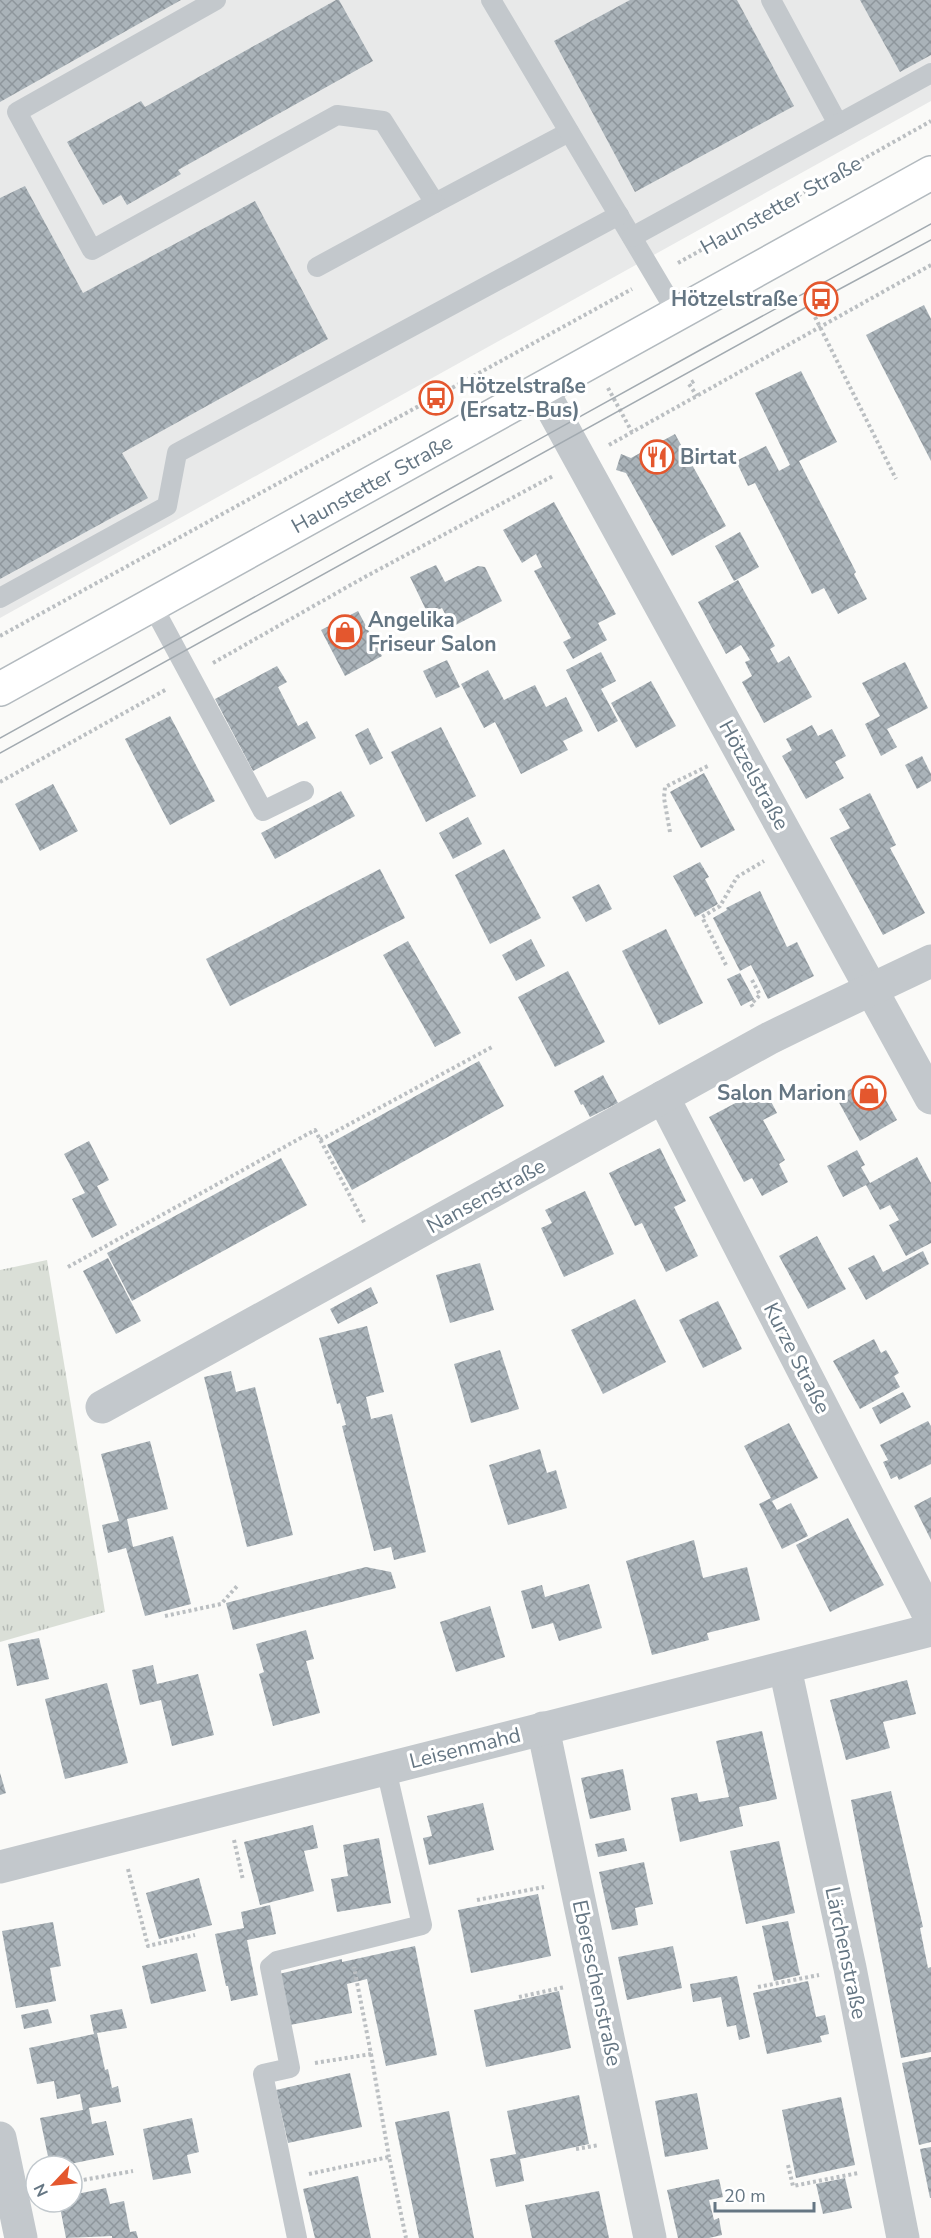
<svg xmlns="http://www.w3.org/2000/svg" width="931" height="2238" viewBox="0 0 931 2238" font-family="'Nunito Sans',sans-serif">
<defs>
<pattern id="grass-tufts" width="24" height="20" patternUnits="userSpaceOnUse" patternTransform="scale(1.5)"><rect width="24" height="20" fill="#dadfd7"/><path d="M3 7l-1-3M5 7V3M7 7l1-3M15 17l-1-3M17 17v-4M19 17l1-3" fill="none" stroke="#b4b9b4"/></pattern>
<pattern id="building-cross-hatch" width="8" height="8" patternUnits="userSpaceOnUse" patternTransform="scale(1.5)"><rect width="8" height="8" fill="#aab3b9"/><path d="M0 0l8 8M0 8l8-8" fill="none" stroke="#8e969c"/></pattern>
</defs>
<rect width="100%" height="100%" fill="#fafaf8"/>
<polygon fill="#e8e9e9" points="0,0 931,0 931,101 0,618"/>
<polygon fill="url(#grass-tufts)" points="47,1260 105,1612 0,1642 0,1270"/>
<g fill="url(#building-cross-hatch)">
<polygon points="0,0 181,0 0,102"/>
<polygon points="336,0 339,0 373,61 178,170 181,174 127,205 121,195 103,205 67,142 141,101 145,107"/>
<polygon points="630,0 737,0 794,106 635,192 554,41"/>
<polygon points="860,0 931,0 931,55 900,72"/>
<polygon points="25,186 83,293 255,201 328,339 122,453 148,498 0,579 0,198"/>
<polygon points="924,305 931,319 931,461 866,335"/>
<polygon points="801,371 837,442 799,461 856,572 854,574 867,599 838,614 824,588 812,594 755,483 748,486 736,461 766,446 779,471 790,465 755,393"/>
<polygon points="675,434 726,526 672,556 626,473 616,470 621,454 631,458"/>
<polygon points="554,502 616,614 598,623 607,640 573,659 563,642 571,638 534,571 542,567 536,554 522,563 503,530"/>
<polygon points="740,532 759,567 734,581 715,546"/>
<polygon points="436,565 445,582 478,566 485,567 502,601 452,627 442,608 428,614 410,577"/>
<polygon points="738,580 775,646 770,649 778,663 789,656 812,697 764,723 742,682 752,676 745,662 750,660 741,645 726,654 698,602"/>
<polygon points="358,611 382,656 345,676 321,630"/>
<polygon points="601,652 616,681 601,689 618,721 598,732 566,670"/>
<polygon points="447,660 460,687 436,698 423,671"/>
<polygon points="905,662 928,708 887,729 897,747 881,756 865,724 880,716 862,683"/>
<polygon points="277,666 287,682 278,687 298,726 307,721 316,738 253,771 215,699"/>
<polygon points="488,670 504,700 535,685 546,707 566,697 583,731 563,741 568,750 521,774 495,722 484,728 461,684"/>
<polygon points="651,681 676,726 636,748 611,703"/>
<polygon points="170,716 215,801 170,825 125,739"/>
<polygon points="812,725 818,736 832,729 846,756 835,762 844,778 806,799 782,756 792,750 786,739"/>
<polygon points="441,727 476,796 426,822 391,752"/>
<polygon points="368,728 383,758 370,765 355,735"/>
<polygon points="922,756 931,774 931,781 917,789 905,765"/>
<polygon points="704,773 735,830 701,848 670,792"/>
<polygon points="53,784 78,831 40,851 15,804"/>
<polygon points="341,791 355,816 275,859 261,833"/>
<polygon points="870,793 896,845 890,848 925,913 883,935 830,838 850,828 839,809"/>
<polygon points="468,817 482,844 453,859 439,833"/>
<polygon points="504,849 541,918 490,944 455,875"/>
<polygon points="700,862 709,877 705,879 718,904 695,917 673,876"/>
<polygon points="380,869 405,918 230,1006 206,959"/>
<polygon points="599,884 612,909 586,922 572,897"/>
<polygon points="760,891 787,947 797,942 814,976 768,999 751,965 740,971 713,918 727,910 726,908"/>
<polygon points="666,929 703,1003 659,1025 622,951"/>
<polygon points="531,939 545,966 516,981 502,955"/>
<polygon points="408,941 461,1033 435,1047 383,955"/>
<polygon points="568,971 605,1042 555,1067 518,997"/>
<polygon points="740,973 754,999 741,1006 727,979"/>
<polygon points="479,1061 504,1106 352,1190 327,1145"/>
<polygon points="603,1075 618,1103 590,1117 583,1104 581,1105 574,1091"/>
<polygon points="873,1077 897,1120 860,1141 836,1097"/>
<polygon points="764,1088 777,1113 763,1120 785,1160 779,1164 788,1182 762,1196 752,1178 744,1182 709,1117"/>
<polygon points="89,1141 109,1180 97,1186 117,1225 92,1238 72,1199 85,1193 64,1154"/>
<polygon points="660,1148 686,1201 674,1207 698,1256 666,1272 642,1223 635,1226 609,1173"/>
<polygon points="857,1150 865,1165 861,1167 870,1183 917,1157 931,1183 931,1243 906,1256 889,1225 899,1220 890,1205 880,1210 866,1185 843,1197 827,1166"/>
<polygon points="281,1158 307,1205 132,1301 107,1253"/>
<polygon points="585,1191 614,1254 564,1277 541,1228 552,1223 545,1210"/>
<polygon points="817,1236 846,1289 808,1309 779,1256"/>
<polygon points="923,1251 929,1264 866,1300 848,1268 874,1255 883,1272"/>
<polygon points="108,1258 141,1321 116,1334 83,1271"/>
<polygon points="480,1263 494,1310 450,1323 436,1275"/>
<polygon points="371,1287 378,1303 338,1324 330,1309"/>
<polygon points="635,1299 666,1362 603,1394 571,1330"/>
<polygon points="718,1301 742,1349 703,1368 679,1320"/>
<polygon points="367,1326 384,1392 366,1397 371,1419 392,1414 426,1552 394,1560 391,1547 374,1551 342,1426 346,1425 340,1403 337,1404 319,1338"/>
<polygon points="874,1339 881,1353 886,1350 899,1373 894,1376 900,1387 860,1409 833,1361"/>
<polygon points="500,1350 519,1409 471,1423 454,1364"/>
<polygon points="231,1371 236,1392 255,1387 293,1535 247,1547 204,1377"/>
<polygon points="903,1392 911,1407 880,1424 872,1408"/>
<polygon points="928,1421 931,1426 931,1464 899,1480 897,1476 891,1479 883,1462 888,1460 880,1445"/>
<polygon points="789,1423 818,1478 772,1501 777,1510 791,1503 808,1536 782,1549 759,1504 771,1498 744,1446"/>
<polygon points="150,1441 168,1509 127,1519 133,1547 173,1536 191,1604 145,1616 126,1548 108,1553 102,1525 119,1521 101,1454"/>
<polygon points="540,1449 547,1473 556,1470 567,1508 508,1525 489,1465"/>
<polygon points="931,1497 931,1540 914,1506"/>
<polygon points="848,1518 884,1585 830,1612 796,1545"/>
<polygon points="694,1540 703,1578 747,1567 760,1620 707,1633 709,1640 652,1655 626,1561"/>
<polygon points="366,1567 391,1572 396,1588 233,1630 226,1603"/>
<polygon points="589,1584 602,1628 559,1641 553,1623 532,1629 521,1591 542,1585 545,1597"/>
<polygon points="490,1606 505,1657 456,1672 440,1622"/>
<polygon points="306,1630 314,1659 306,1661 320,1713 273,1726 259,1674 264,1672 256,1644"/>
<polygon points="39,1638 49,1679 17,1686 8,1644"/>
<polygon points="153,1665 157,1684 198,1674 214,1735 172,1746 161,1700 140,1705 132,1670"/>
<polygon points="907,1680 916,1714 883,1722 890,1748 846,1760 830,1700"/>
<polygon points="107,1683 128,1763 65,1779 45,1699"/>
<polygon points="762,1731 777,1799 739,1807 743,1826 680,1842 671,1798 697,1793 699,1802 729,1797 716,1741"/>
<polygon points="623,1769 631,1810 590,1819 581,1778"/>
<polygon points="0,1773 6,1793 0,1795"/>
<polygon points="891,1791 923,1927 920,1928 928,1968 931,1967 931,2052 901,2058 851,1800"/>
<polygon points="483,1803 494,1850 429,1865 423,1838 432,1836 427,1816"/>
<polygon points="313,1825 318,1848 304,1851 314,1891 260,1905 244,1842"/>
<polygon points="379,1838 391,1903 337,1912 331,1879 348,1876 343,1845"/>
<polygon points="624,1838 627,1851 598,1857 595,1844"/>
<polygon points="779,1841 795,1913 746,1924 730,1851"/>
<polygon points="644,1862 653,1904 635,1908 638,1925 612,1930 599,1872"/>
<polygon points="199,1878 212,1925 159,1939 146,1893"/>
<polygon points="538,1894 551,1956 471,1973 458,1910"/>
<polygon points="270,1905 276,1934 247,1940 258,1995 231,2001 228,1986 226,1986 215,1934 244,1928 241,1912"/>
<polygon points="788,1921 800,1975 774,1981 762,1926"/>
<polygon points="53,1922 61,1966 50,1968 56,2001 16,2008 2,1931"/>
<polygon points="415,1946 437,2055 386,2066 367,1979 347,1984 352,2013 290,2025 279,1974 342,1959 342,1962"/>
<polygon points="673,1946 682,1988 627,2000 618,1957"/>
<polygon points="197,1953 206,1991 151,2004 142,1966"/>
<polygon points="737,1976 750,2037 739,2040 736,2025 727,2027 721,1997 693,2002 690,1984"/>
<polygon points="808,1981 816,2017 825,2015 829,2034 820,2036 822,2042 767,2054 753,1993"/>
<polygon points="559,1991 571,2048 486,2067 474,2010"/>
<polygon points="48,2009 52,2023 24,2029 21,2015"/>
<polygon points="122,2009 127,2028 97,2033 105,2070 108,2069 112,2088 118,2086 121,2102 89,2108 92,2124 106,2121 114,2155 60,2166 50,2166 40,2118 83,2110 80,2094 57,2099 54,2081 37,2084 29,2048 94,2034 90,2015"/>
<polygon points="931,2057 931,2142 919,2145 902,2063"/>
<polygon points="350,2073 362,2127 288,2143 276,2090"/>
<polygon points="697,2093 708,2149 665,2157 655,2101"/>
<polygon points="579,2095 589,2144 520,2159 524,2181 496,2187 490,2159 516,2154 507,2111"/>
<polygon points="841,2097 855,2165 796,2178 782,2110"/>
<polygon points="449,2111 474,2238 419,2238 395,2122"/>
<polygon points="192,2118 199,2152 187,2155 191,2173 153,2180 143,2129"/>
<polygon points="931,2147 931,2198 930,2198 920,2149"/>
<polygon points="358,2176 371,2238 315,2238 303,2189"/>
<polygon points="845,2178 852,2208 823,2214 816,2184"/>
<polygon points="719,2179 723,2197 709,2200 714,2220 719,2218 722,2235 709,2238 678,2238 667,2190"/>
<polygon points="106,2188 110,2204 124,2201 130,2232 136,2231 138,2238 112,2238 112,2236 66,2238 59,2202 72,2202 72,2195"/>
<polygon points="599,2191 609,2238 532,2238 525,2205"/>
</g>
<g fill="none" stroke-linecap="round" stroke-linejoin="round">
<g stroke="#b3babf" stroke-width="36">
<polyline id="secondary" points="0,689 931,173"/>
</g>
<g stroke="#bbbfc2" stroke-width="4" stroke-dasharray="3 3" stroke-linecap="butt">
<polyline points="678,263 931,121"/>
<polyline points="815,317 896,479"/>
<polyline points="694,381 689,384 697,396"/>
<polyline points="608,388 632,432"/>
<polyline points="609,445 931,265"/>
<polyline points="0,636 632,289"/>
<polyline points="213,663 363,578 553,476"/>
<polyline points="0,782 167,689"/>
<polyline points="670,832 664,798 665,787 710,765"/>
<polyline points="726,965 702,917 720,906 737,877 764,861"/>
<polyline points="752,980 760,995 751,1004 754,1009"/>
<polyline points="320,1140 492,1047"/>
<polyline points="68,1267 315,1130 365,1224"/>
<polyline points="165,1616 221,1604 238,1585"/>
<polyline points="234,1840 243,1880"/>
<polyline points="128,1869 148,1946 195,1935"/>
<polyline points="477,1900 544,1887"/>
<polyline points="758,1987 819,1975"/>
<polyline points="519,1997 565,1987"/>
<polyline points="371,2054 389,2157"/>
<polyline points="315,2063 371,2054 354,1967"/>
<polyline points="576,2149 599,2145"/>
<polyline points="788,2165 793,2186 858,2173"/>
<polyline points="309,2174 389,2157 406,2238"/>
<polyline points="72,2182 133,2171"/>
</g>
<g stroke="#c3c8cc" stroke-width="20">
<polyline points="216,0 17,112 92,250 337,115 383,121 435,203 569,132"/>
<polyline points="491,0 678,315"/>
<polyline points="771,0 838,124"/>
<polyline points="632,237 931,73"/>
<polyline points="317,267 435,203"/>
<polyline points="0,598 167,506 177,453 619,215"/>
<polyline points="152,605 263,811 304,791"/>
<polyline points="297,2238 263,2074 290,2068 270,1967 277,1961 422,1925 386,1769"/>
</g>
<g stroke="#c3c8cc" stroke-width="33">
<polyline points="542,390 931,1098"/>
<polyline points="663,1097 931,1619"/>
<path d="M 102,1407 L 768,1039 C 822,1012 877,987 931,961"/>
<polyline points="785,1668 850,1968 903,2238"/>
<polyline points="543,1728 650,2238"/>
<polyline points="0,1867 931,1630"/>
<polyline points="0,2138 21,2238"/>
</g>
<use href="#secondary" stroke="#fff" stroke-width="33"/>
<g stroke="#a2aab0" stroke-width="1.5">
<polyline points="0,738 702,349 931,224"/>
<polyline points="0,753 821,299 931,240"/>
</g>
</g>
<defs>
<g id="bus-ring" transform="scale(1.725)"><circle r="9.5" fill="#fff" stroke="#e4572e" stroke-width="1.5"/><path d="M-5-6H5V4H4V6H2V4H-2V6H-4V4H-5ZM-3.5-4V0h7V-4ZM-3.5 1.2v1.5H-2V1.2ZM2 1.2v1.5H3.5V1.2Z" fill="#e4572e"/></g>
<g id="restaurant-ring" transform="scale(1.725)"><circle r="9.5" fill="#fff" stroke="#e4572e" stroke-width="1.5"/><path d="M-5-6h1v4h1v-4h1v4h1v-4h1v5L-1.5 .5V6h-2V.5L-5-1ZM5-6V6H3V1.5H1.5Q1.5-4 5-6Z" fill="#e4572e"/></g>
<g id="shop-ring" transform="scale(1.725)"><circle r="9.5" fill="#fff" stroke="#e4572e" stroke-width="1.5"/><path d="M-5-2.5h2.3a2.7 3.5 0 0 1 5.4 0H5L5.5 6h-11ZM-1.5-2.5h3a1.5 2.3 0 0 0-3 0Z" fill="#e4572e"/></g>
</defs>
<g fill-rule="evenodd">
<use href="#bus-ring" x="821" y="299"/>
<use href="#bus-ring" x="436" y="398"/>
<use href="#restaurant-ring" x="657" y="457"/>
<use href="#shop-ring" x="345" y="632"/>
<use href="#shop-ring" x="869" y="1093"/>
</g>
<g text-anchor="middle" stroke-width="6" stroke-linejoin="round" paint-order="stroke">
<g font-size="21" fill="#657683" stroke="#fff">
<text transform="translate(781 205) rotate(-29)" y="7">Haunstetter Straße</text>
<text transform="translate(372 484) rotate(-29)" y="7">Haunstetter Straße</text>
<text transform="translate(754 775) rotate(61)" y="7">Hötzelstraße</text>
<text transform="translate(486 1196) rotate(-29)" y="7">Nansenstraße</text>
<text transform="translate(797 1358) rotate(63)" y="7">Kurze Straße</text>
<text transform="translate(465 1748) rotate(-14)" y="7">Leisenmahd</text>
<text transform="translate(846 1953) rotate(78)" y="7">Lärchenstraße</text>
<text transform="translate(597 1983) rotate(78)" y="7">Ebereschenstraße</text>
</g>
<g font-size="21" font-weight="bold" fill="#657683" stroke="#fff" text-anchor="start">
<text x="798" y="306" text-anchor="end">Hötzelstraße</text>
<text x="459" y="393">Hötzelstraße<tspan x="459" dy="24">(Ersatz-Bus)</tspan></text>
<text x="680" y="464">Birtat</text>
<text x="368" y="627">Angelika<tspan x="368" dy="24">Friseur Salon</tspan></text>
<text x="846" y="1100" text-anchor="end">Salon Marion</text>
</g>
</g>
<g transform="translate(54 2184) rotate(244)"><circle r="28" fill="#ffffff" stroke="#c1c8cd" stroke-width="1.5"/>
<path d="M0-4.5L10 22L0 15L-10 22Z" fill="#e4572e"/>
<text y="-9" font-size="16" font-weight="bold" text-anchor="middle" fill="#657683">N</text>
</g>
<path d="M715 2202v9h99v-9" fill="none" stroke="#657683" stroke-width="3"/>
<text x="724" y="2202" font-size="18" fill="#657683" stroke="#ffffff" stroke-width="4.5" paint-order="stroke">20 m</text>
</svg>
